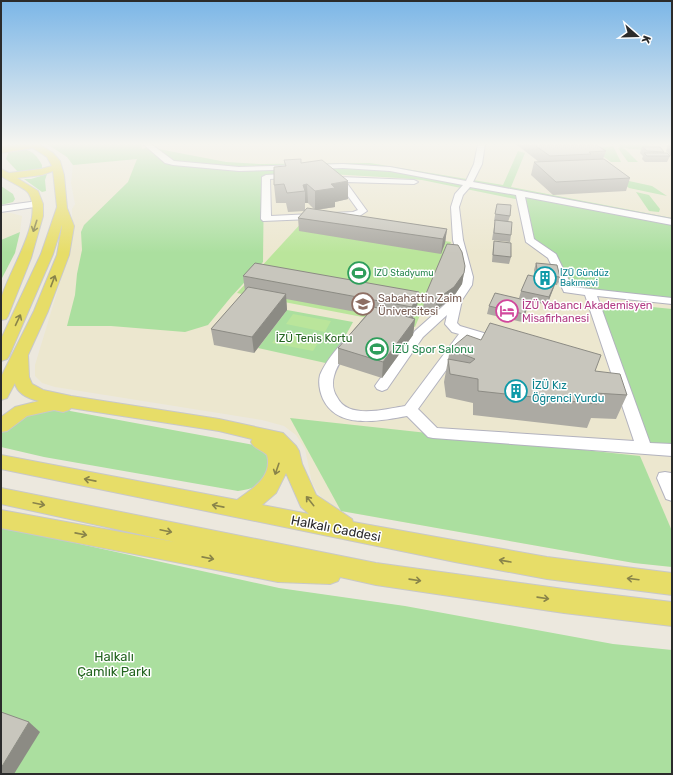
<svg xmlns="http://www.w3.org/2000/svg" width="673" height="775" viewBox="0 0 673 775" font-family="Rubik,sans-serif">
<rect width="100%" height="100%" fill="#ece8de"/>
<g fill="#ece7cf">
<polygon points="47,144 672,144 672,567 634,563 341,511 323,500 312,483 305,449 296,435 284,426 262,420 55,387 42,383 35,376 35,365 72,243 72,209 75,204 71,183 73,165 67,157"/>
<polygon points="1,213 11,213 22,216 20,232 1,240"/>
</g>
<g fill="#abdf9f">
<polygon points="47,144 141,144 142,149 148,147 226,162 260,164 370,163 503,185 518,151 525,153 511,187 672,218 672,301 568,290 552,256 529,240 520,200 422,180 399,178 312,173 264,175 263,262 231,297 208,325 185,332 111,326 67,326 75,295 77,274 82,250 81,232 84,225 128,182 137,159 73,165 67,157"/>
<polygon points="616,144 647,144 655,150 629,149 622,147 626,150 638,162 628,162 618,148 621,147"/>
<polygon points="613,146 621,162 611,162 593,149"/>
<path d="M 23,149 C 33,151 37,156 42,165 L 42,168 L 35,171 L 18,172 L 6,159 L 9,151 Z"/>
<polygon points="47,174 45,180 46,191 42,192 24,179 31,179"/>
<polygon points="620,181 629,181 652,186 667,196 629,188"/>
<polygon points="1,186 13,194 15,199 13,202 1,205"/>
<polygon points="636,192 649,195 660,209 659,212 649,211"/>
<polygon points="20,232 15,253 1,280 1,240"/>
<polygon points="592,301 672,309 672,450 644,448"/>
<polygon points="287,310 353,322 330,364 258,348"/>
<path d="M 54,408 L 254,445 L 269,456 L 270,471 C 259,484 256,489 238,491 L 44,457 L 1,447 L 1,431 L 24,415 Z"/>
<polygon points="290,418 640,456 672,531 672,567 634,563 341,511"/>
<polygon points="1,528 8,528 279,588 405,606 613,644 672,650 672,774 1,774"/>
</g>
<g fill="#bae59b">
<polygon points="305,219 451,242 446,255 452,299 435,310 423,308 415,327 237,293"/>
<polygon points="293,314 331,321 325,332 286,324"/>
<polygon points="280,332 320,340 313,351 272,343"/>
</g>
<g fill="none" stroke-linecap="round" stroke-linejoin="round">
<g stroke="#b2b2be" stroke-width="2">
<g id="minor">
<path d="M 143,144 L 151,144 L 174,161 L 239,167 L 343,164 L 390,167 L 466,181 L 474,164 L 478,144 L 485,144 L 482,164 L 473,182 L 672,219 L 672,225 L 525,197 L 534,239 L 556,254 L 572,287 L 672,298 L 672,304 L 597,296 L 650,443 L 672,444 L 672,456 L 433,438 L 428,437 L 407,416 C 379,421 338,430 323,399 C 320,392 318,383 320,375 C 325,362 336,350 345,339 L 353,339 L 355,342 C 348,352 337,363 334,376 C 332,383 333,391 337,397 C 348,420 385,409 405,406 L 459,334 L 452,332 L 445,324 L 447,315 L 423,337 L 387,389 L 382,391 L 377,389 L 375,386 L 377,383 L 415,331 L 452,298 L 460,285 L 463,277 L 453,240 L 451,207 L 455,194 L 463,185 L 390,171 L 343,168 L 239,171 L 173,165 L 165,163 ZM 470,187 L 516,195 L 526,242 L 548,258 L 564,292 L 585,295 L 634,441 L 437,428 L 418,409 L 470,337 L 500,346 L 504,345 L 506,342 L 504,339 L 460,326 L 457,323 L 462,300 L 472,285 L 473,277 L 463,240 L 459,207 L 463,195 Z"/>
<polygon points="666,144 672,144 672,148"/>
<polygon points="283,174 287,176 286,178 270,179 271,216 353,212 358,210 337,181 325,178 324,176 328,174 340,177 414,180 418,182 414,184 346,182 367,211 358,217 263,221 261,219 262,177 266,175"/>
<polygon points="38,201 42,204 41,206 1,212 1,206"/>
<polygon points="665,472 671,473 672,476 672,501 666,499 657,478 659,473"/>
</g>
</g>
<g stroke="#c8c8c8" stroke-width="2">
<g id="major">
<path d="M 23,144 L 39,144 L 53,153 L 60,161 L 64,175 L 67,208 L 74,226 L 69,255 L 48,311 L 28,355 L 29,377 L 32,384 L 43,390 L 71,396 L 219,419 L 283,433 L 296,446 L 299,451 L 302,464 L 316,495 L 352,519 L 353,522 L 547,557 L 672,573 L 672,595 L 547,579 L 455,562 L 1,469 L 1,455 L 237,500 C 252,489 273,477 267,455 C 261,449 254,449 251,442 L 252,439 L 219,431 L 71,408 L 69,410 L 63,412 L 54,410 L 27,416 L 7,431 L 1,432 L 1,417 L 15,407 L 39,401 C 30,399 17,394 15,383 L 7,398 L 1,400 L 1,377 L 34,311 L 57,255 L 62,226 L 62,225 L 53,254 L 9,356 L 7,359 L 1,361 L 1,339 L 41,254 L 57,207 L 53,171 L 42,175 L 17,178 L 38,191 L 43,204 L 43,216 L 31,258 L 8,316 L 6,319 L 1,320 C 1,314 0,305 1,299 C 8,272 44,221 29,194 C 26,188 8,181 1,176 L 1,169 L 9,173 L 41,169 L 52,166 L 47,157 L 33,148 L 1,153 L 1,147 ZM 286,473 L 301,507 L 309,514 L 262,505 L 276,493 Z"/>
<polygon points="1,488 376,563 564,589 672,602 672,626 564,613 376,585 340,577 338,581 330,584 278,582 1,528 1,510 175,542 1,504"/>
</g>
</g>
<use href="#minor" fill="#fff" fill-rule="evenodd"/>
<use href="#major" fill="#e7dd68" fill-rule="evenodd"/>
</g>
<g fill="#acaaa3" fill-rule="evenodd">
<polygon points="516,144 595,144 606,151 603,159 630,178 626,191 553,195 531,175 534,162 539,162"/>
<polygon points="668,145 672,145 672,157 666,151"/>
<polygon points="642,147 664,152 664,153 670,156 667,162 645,162 642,159 643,156 640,153"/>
<path d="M 284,160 L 301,163 L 348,199 L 335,202 L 335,207 L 316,210 L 447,229 L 445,243 L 441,254 L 299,231 L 298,218 L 305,211 L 288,212 L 286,203 L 276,203 L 274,185 L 285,166 ZM 305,203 L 308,203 L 315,210 L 305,210 Z"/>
<polygon points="497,204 510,216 508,222 511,235 510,242 492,240 495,221 494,221"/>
<polygon points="494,241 511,257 509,264 492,262 493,248"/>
<polygon points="536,263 560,277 557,285 555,285 547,305 519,298 521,291 535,277 534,270"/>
<polygon points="465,266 462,284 452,299 435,310 423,308 425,296"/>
<polygon points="243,276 417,307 413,318 415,319 413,335 382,378 338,364 338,348 367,314 286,299 287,310 254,353 214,345 211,329 245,291"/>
<polygon points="489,306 527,309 522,322 487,314"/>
<polygon points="481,340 595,371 627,395 616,419 591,418 587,428 473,415 473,403 446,397 444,382 450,349"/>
</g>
<g fill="#8c8b84">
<polygon points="348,181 348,199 335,202 335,207 315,210 315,191 331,184"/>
<polygon points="307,184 308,203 305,203 305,191 303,185"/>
<polygon points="447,229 445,243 441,254 443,239"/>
<polygon points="464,273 462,284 452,299 435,310 437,299"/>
<polygon points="556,281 547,305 549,297"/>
<polygon points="419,292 417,307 411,323 412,307"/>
<polygon points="286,294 287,310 254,353 252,337"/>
<polygon points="529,301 527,309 522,322 524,314"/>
<polygon points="415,319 413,335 382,378 383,362"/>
<polygon points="29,722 40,732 14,774 1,774 1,768"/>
</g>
<g fill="#c8c6bd" stroke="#8c8b84">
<polygon points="533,144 595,144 606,151 589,152 591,154 550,156"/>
<polygon points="668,145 672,145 672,149"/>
<polygon points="642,147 660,147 664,152 647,151"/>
<polygon points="644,153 667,153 670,156 647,156"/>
<polygon points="301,159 301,163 322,160 348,181 331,184 335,188 315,191 307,184 303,185 305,191 287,193 284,184 274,185 274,167 286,166 284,160"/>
<polygon points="604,159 630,178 556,182 534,162"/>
<polygon points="497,204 511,205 510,216 495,214"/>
<polygon points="307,208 447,229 443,239 298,218"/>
<polygon points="495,220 512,222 511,235 494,233"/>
<polygon points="494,241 511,243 511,257 493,255"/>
<polygon points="447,244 458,245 462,252 465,266 464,273 454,287 437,299 425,296"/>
<polygon points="255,263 419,292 412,307 243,276"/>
<polygon points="536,263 557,265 560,277 538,275"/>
<polygon points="528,275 556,281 549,297 521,291"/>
<polygon points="248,287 286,294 252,337 211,329"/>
<polygon points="495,293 529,301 524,314 489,306"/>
<polygon points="374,307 415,319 383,362 338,348"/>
<polygon points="490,323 601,355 595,371 620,374 627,395 595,393 597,404 478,391 478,379 450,374 448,359 470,363 475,359 450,349 467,335 481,340"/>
<polygon points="1,712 29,722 1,768"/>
</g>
<defs><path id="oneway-shaft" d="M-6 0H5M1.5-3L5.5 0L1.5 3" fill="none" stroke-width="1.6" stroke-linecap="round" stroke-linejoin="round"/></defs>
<g stroke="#89844a">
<use href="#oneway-shaft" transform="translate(35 226) rotate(108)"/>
<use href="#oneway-shaft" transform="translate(53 281) rotate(-69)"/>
<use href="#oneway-shaft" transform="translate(18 320) rotate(-65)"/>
<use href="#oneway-shaft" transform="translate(277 469) rotate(109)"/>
<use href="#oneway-shaft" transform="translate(90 480) rotate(-169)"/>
<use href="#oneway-shaft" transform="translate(310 501) rotate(-129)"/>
<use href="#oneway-shaft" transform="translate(39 504) rotate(12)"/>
<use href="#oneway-shaft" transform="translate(218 506) rotate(-169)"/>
<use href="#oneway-shaft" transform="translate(166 531) rotate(12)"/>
<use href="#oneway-shaft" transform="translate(81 534) rotate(11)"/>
<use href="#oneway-shaft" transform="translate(208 558) rotate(11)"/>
<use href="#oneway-shaft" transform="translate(505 561) rotate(-170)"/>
<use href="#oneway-shaft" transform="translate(633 579) rotate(-173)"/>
<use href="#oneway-shaft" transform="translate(415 580) rotate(8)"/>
<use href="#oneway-shaft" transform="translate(543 598) rotate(8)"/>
</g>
<linearGradient id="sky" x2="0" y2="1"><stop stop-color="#7bb6e7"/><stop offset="0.57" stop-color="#f6f5f0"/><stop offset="1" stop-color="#f6f5f0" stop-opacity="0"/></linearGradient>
<rect width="673" height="253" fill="url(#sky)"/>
<defs>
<g id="stadium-ring" transform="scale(1.15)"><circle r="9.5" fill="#fff" stroke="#2e9e5b" stroke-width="1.5"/><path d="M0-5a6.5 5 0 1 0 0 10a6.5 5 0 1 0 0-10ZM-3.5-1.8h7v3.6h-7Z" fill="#2e9e5b"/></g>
<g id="building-ring" transform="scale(1.15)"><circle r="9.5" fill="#fff" stroke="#0f9aa8" stroke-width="1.5"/><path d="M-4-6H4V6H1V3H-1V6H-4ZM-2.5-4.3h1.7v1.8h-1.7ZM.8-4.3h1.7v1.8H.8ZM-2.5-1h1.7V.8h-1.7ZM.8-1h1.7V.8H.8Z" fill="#0f9aa8"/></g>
<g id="university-ring" transform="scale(1.15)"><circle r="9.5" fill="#fff" stroke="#8d6e63" stroke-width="1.5"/><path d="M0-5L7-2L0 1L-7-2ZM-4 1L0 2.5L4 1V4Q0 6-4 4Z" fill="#8d6e63"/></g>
<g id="hotel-ring" transform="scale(1.15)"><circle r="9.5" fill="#fff" stroke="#d1479c" stroke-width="1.5"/><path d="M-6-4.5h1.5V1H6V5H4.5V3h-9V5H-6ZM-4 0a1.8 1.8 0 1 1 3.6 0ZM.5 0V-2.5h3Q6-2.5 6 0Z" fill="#d1479c"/></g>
</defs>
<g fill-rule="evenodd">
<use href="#stadium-ring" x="359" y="273"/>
<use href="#building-ring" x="545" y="278"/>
<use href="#university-ring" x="363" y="304"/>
<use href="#hotel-ring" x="507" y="311"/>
<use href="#stadium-ring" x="377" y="349"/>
<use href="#building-ring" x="516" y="391"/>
</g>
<g text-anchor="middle" stroke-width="3" stroke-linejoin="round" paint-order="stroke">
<g font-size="9" fill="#27864d" stroke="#fff" text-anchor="start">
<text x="374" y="276">İZÜ Stadyumu</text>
</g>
<g font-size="9" fill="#0d838f" stroke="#fff" text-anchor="start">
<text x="560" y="276">İZÜ Gündüz<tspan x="560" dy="10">Bakımevi</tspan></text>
</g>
<g font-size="11" fill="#785e54" stroke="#fff" text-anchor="start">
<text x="378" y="302">Sabahattin Zaim<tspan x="378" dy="13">Üniversitesi</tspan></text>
</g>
<g font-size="11" fill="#b23c85" stroke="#fff" text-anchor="start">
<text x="522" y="309">İZÜ Yabancı Akademisyen<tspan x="522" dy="13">Misafirhanesi</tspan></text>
</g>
<g font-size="11" fill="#23641f" stroke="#fff">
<text x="314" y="342">İZÜ Tenis Kortu</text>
</g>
<g font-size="11" fill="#27864d" stroke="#fff" text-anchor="start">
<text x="392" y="353">İZÜ Spor Salonu</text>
</g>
<g font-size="11" fill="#0d838f" stroke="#fff" text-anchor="start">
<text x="532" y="389">İZÜ Kız<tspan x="532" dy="13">Öğrenci Yurdu</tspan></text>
</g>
<g font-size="13" fill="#2b2b2b" stroke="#fff">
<text transform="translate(336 528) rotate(11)" y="5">Halkalı Caddesi</text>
</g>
<g font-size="13" fill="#23641f" stroke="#fff">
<text x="114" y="661">Halkalı<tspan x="114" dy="15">Çamlık Parkı</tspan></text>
</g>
</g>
<rect width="673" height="775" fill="none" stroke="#2b2b2b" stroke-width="4"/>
<g transform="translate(637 36) rotate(110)" stroke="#ffffff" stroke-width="3" paint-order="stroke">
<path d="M0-3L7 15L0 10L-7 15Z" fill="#2b2b2b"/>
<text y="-6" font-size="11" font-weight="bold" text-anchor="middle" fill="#2b2b2b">K</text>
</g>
</svg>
